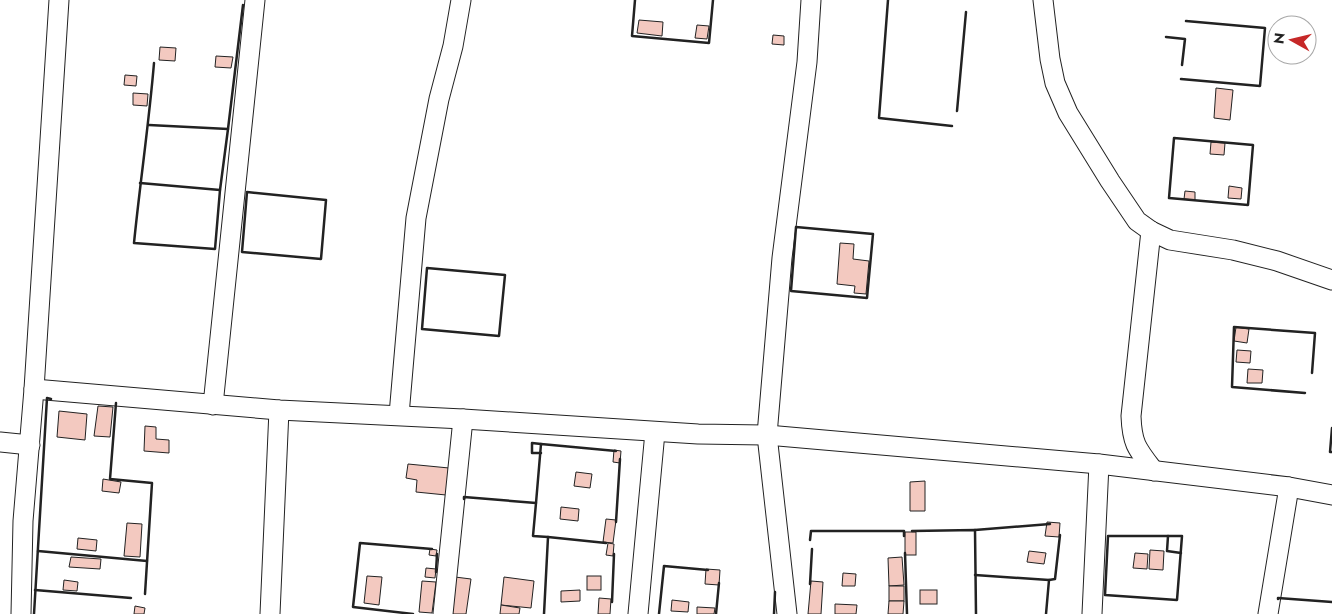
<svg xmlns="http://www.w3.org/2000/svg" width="1332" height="614" viewBox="0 0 1332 614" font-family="Jost,sans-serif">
<rect width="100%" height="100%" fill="#fff"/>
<g fill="#f3c9c0" stroke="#222">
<polygon points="639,20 663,22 662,36 637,33"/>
<polygon points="697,25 709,26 707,39 695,38"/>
<polygon points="773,35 784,36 784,45 772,44"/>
<polygon points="160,47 176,48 175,61 159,60"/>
<polygon points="216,56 233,57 231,68 215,67"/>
<polygon points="125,75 137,76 136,86 124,85"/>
<polygon points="1216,88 1233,90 1230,120 1214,118"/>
<polygon points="133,93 148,94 147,106 133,105"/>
<polygon points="1211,142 1225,143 1224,155 1210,154"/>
<polygon points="1229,186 1242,188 1241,199 1228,198"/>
<polygon points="1185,191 1195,192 1195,200 1184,199"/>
<polygon points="840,243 854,244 853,259 869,261 866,294 854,293 855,286 837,284"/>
<polygon points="1236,327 1249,329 1247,343 1234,341"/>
<polygon points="1237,350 1251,351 1250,363 1236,362"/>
<polygon points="1248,369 1263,370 1262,383 1247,383"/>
<polygon points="98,406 113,407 110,437 94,436"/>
<polygon points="59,411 87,414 85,440 57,437"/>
<polygon points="145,426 156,427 156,439 169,440 169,453 144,451"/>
<polygon points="614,450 621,451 620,463 613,462"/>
<polygon points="408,464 449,468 446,495 416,492 417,480 406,478"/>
<polygon points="576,472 592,474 590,488 574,486"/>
<polygon points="103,479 121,482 119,493 102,491"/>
<polygon points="925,481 925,511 910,511 910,482"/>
<polygon points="561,507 579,509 578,521 560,519"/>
<polygon points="606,519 616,520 613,543 603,542"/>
<polygon points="1047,522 1060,523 1059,537 1045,536"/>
<polygon points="127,523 142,524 140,557 124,556"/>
<rect x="905" y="532" width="11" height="23"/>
<polygon points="78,538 97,540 96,551 77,549"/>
<polygon points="608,543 614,544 613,556 606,555"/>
<polygon points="430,549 437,550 436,556 429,555"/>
<polygon points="1150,550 1164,551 1163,570 1149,569"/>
<polygon points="1029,551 1046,553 1044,564 1027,562"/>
<polygon points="1135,553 1148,554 1147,569 1133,568"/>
<polygon points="71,557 101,559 100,569 69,567"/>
<polygon points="902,557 904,585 889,586 888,558"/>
<polygon points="426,568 436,569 435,578 425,577"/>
<polygon points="706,569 720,570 719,585 705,584"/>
<polygon points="843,573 856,574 855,586 842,586"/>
<polygon points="367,576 382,577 379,605 364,603"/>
<rect x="587" y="576" width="14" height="14"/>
<polygon points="455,577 471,579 466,614 450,614"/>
<polygon points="504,577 534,581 531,608 501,605"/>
<polygon points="64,580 78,582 77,591 63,590"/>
<polygon points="422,581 436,582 432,613 419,612"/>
<polygon points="811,581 823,582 821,614 808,614"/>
<rect x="889" y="586" width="15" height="15"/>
<polygon points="580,590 580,601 561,602 561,591"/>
<rect x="920" y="590" width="17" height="14"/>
<polygon points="599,598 611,599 610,614 598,614"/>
<polygon points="672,600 689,602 688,612 671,611"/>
<polygon points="889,601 904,601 903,614 888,614"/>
<polygon points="835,604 857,605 856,614 835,614"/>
<polygon points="501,605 520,608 519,614 500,614"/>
<polygon points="135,606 145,608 144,614 134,614"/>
<polygon points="697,607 715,608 714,614 697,614"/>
</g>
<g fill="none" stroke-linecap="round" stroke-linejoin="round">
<g stroke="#222" stroke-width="21">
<g id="street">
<polyline points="1043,0 1050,59 1055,83 1068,113 1110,181 1137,221 1151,231 1170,240 1233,250 1277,261 1332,280"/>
<path d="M 1151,231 L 1131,416 C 1132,444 1137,449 1154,471"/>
<polyline points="34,389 279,410 463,419 698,434 767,435 1099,464 1289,487 1332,495"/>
<polyline points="213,405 255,0"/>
<polyline points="399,415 416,218 439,99 453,46 461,0"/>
<polyline points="0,442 30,445"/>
<polyline points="21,614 23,521 34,389 59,0"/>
<polyline points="270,614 279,410"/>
<polyline points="443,614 463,419"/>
<polyline points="638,614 655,432"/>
<polyline points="787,614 767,435 782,258 807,62 811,0"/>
<polyline points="1092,614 1099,464"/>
<polyline points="1268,614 1289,487"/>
</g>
</g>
<use href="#street" stroke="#fff" stroke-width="19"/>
<g stroke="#222" stroke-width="2.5">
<polyline points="635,0 632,36 709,43 713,0"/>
<polyline points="888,0 879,118 952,126"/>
<polyline points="1166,37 1185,39 1182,65"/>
<polyline points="1181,79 1260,86 1265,28 1186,21"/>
<polyline points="957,111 966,12"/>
<path d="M 149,125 L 228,129 L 220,190 L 215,249 L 134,243 C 140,183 149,123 154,63"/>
<polyline points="228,129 243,5"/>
<polygon points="1174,138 1253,145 1248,205 1169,198"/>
<polyline points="140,183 220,190"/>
<polygon points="247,192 326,200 321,259 242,252"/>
<polygon points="796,227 873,234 867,298 791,291"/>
<polygon points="427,268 505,275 499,336 422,329"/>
<polyline points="1305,393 1232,387 1234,327 1315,333 1312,373"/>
<polyline points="116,403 110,479 152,483 145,594"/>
<polyline points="1332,428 1330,452 1332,452"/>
<polyline points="541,453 532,453 532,443 541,444"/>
<polyline points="464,499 464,497 536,503 533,536 548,537 544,614"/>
<polyline points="536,503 541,444 616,451"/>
<polyline points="616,522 620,459"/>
<polyline points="975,530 1050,524"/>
<polyline points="912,531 975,530 976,614"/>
<polygon points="1108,536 1182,536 1177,600 1105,595"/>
<polyline points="1168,536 1167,551 1181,553"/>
<polyline points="548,537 606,543"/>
<polyline points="810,540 811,531 904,531 904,536"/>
<polyline points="38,551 147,561"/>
<polyline points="905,553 907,614"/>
<polyline points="436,572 437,554"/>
<polyline points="975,575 1049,580 1046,614"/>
<polyline points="1049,580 1055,579 1060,535"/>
<polyline points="810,584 812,549"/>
<polyline points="35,590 131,598"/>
<polyline points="1278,599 1278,598 1332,602"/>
<polyline points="612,602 614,554"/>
<polyline points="34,614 47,398 51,399"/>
<polyline points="413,614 353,607 360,543 432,549"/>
<polyline points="659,614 664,566 708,570"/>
<polyline points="716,614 719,583"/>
<polyline points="774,614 775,592"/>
</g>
</g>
<g transform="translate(1292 40) rotate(278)"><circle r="24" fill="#ffffff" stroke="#a7a7a7"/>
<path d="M0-4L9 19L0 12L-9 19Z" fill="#c62828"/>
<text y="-8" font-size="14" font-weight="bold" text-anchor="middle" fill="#222222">N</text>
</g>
</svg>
